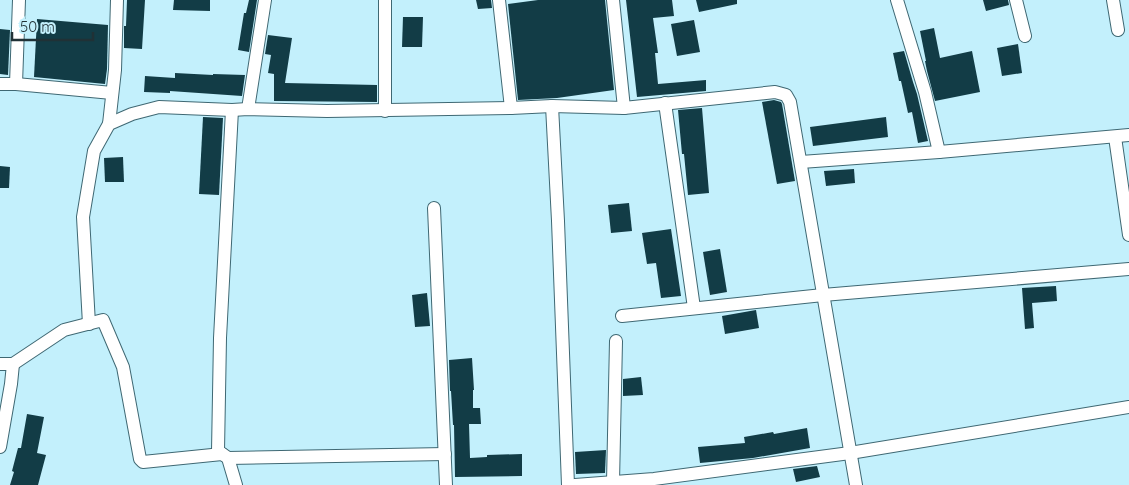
<svg xmlns="http://www.w3.org/2000/svg" width="1129" height="485" viewBox="0 0 1129 485" font-family="Quicksand,sans-serif">
<rect width="100%" height="100%" fill="#c3f0fc"/>
<g fill="#123c46">
<polygon points="127,0 145,0 142,49 124,48 124,26 126,26"/>
<polygon points="174,0 210,0 210,11 173,10"/>
<polygon points="249,0 257,0 249,52 238,50 244,13 246,13"/>
<polygon points="476,0 491,0 492,8 478,9"/>
<polygon points="538,0 605,0 614,90 557,98 518,100 508,4"/>
<polygon points="626,0 672,0 674,16 653,18 658,53 655,53 658,84 706,80 706,91 637,97"/>
<polygon points="696,0 737,0 737,4 699,12"/>
<polygon points="983,0 1008,0 1009,5 986,11"/>
<polygon points="403,17 423,17 422,47 402,47"/>
<polygon points="37,19 108,25 107,69 105,84 34,77"/>
<polygon points="694,20 700,52 677,56 671,24"/>
<polygon points="934,28 940,58 972,51 980,92 935,101 927,71 925,61 926,61 920,31"/>
<polygon points="0,29 10,30 8,75 0,74"/>
<polygon points="268,35 292,38 285,83 377,85 377,102 274,101 274,74 268,73 271,55 265,54"/>
<polygon points="1018,44 1022,73 1002,76 997,48"/>
<polygon points="904,51 913,82 917,94 928,141 918,143 912,112 908,113 901,81 899,81 893,53"/>
<polygon points="175,73 213,75 213,74 245,75 242,96 170,91 170,93 144,92 145,76 175,78"/>
<polygon points="774,100 781,102 782,104 795,181 777,184 762,102"/>
<polygon points="702,108 709,193 688,195 684,154 682,154 678,110"/>
<polygon points="203,117 223,118 219,195 199,194"/>
<polygon points="886,117 888,137 813,146 810,127"/>
<polygon points="123,157 124,182 105,182 104,158"/>
<polygon points="0,166 10,167 9,188 0,188"/>
<polygon points="854,169 855,183 826,186 824,171"/>
<polygon points="629,203 632,231 611,233 608,205"/>
<polygon points="671,229 681,296 661,298 656,263 647,264 642,233"/>
<polygon points="720,249 727,292 710,295 703,252"/>
<polygon points="1056,286 1057,301 1032,303 1034,328 1025,329 1022,288"/>
<polygon points="427,293 430,326 415,327 412,295"/>
<polygon points="756,310 759,328 725,334 722,316"/>
<polygon points="472,358 474,390 473,390 473,408 480,408 481,424 469,424 470,458 487,457 487,455 522,454 522,476 455,477 454,425 453,425 451,391 450,391 449,360"/>
<polygon points="641,377 643,395 623,396 623,379"/>
<polygon points="27,414 44,417 37,453 46,455 38,485 10,485 14,472 12,471 18,448 21,448"/>
<polygon points="807,428 810,448 753,458 700,463 698,447 745,443 744,437 773,432 774,434"/>
<polygon points="606,450 605,473 576,474 575,452"/>
<polygon points="817,466 820,477 796,482 793,469"/>
</g>
<g fill="none" stroke-linecap="round" stroke-linejoin="round">
<g stroke="#3f6873" stroke-width="14">
<g id="minor">
<polyline points="385,0 385,111"/>
<polyline points="499,0 511,108"/>
<polyline points="613,0 624,108"/>
<polyline points="897,0 925,92 939,152"/>
<polyline points="1016,0 1025,36"/>
<polyline points="1113,0 1118,30"/>
<polyline points="0,84 16,84 19,0"/>
<polyline points="16,84 112,93"/>
<polyline points="665,103 694,308"/>
<polyline points="552,106 558,221 568,485"/>
<polyline points="248,109 265,0"/>
<polyline points="232,110 220,338 218,451 228,458 236,485"/>
<polyline points="109,124 115,70 117,0"/>
<polyline points="1115,137 1129,235"/>
<polyline points="801,162 939,152 1129,135"/>
<polyline points="434,208 446,485"/>
<polyline points="622,316 823,295 1129,269"/>
<polyline points="89,324 83,217 94,151 109,124 132,114 159,107 232,110 248,109 327,111 511,108 552,106 624,108 775,92 786,95 790,102 856,485"/>
<polyline points="0,364 13,364 64,330 103,320 123,367 140,459 143,462 222,454"/>
<polyline points="0,447 11,384 13,364"/>
<polyline points="228,458 445,454"/>
<polyline points="613,482 616,341"/>
<polyline points="575,485 654,479 850,453 1129,407"/>
</g>
</g>
<use href="#minor" stroke="#fff" stroke-width="12"/>
</g>
<path d="M12 32v8h81v-8" fill="none" stroke="#203136" stroke-width="2.5"/>
<text x="20" y="32" font-size="15" fill="#203136" stroke="#c3f0fc" stroke-width="4" paint-order="stroke">50 m</text>
</svg>
